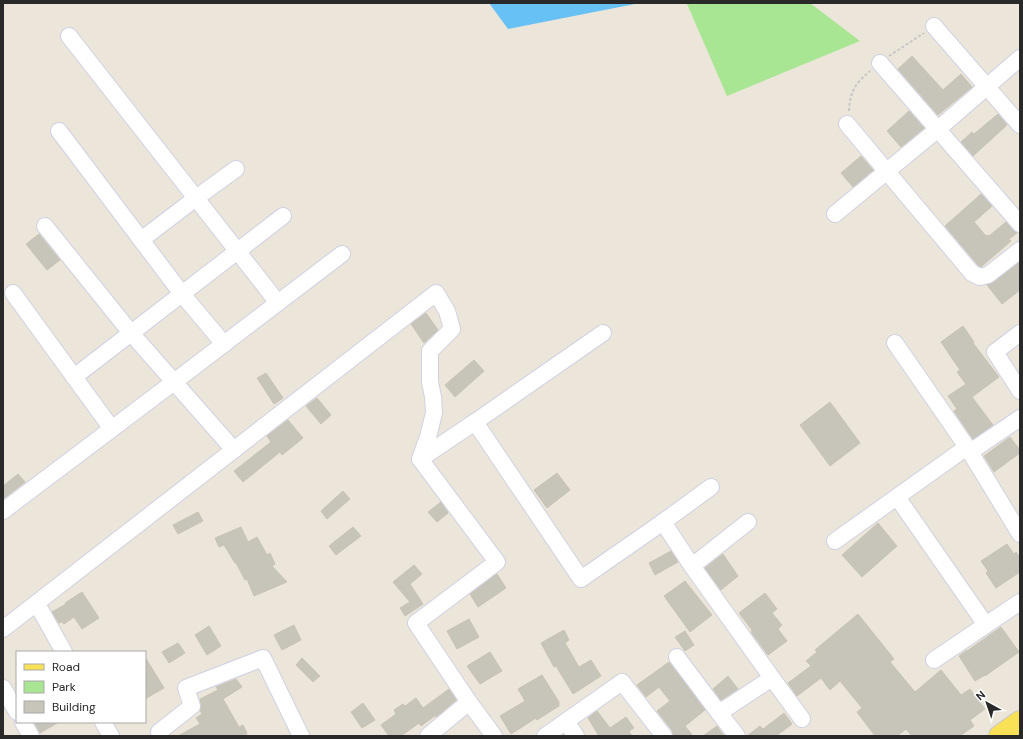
<svg xmlns="http://www.w3.org/2000/svg" width="1023" height="739" viewBox="0 0 1023 739" font-family="'DM Sans',sans-serif">
<rect width="100%" height="100%" fill="#ece6da"/>
<polygon fill="#a8e693" points="689,3 810,3 860,41 727,96 687,4"/>
<polygon fill="#67c1f4" points="489,3 640,3 508,29"/>
<g fill="#c7c4b9" stroke="#c8c3b4">
<polygon points="912,56 943,90 961,74 972,87 938,115 898,69"/>
<polygon points="909,111 924,128 901,147 887,131"/>
<polygon points="998,114 1007,125 973,156 961,142 972,132 974,134"/>
<polygon points="861,156 873,170 853,187 841,173"/>
<polygon points="981,194 992,206 974,222 986,236 988,235 989,236 1006,222 1017,233 1009,239 1011,241 981,267 978,265 945,226"/>
<polygon points="39,234 60,260 47,270 26,244"/>
<polygon points="1020,262 1020,290 1002,304 987,285 994,282"/>
<polygon points="426,313 438,330 424,343 411,324"/>
<polygon points="963,326 974,342 973,343 999,377 972,397 993,425 973,439 954,411 957,409 948,396 966,384 957,372 960,370 941,342"/>
<polygon points="474,360 484,371 455,397 445,385"/>
<polygon points="266,373 283,398 274,404 257,378"/>
<polygon points="317,398 331,415 321,424 306,406"/>
<polygon points="830,402 860,443 830,466 800,425"/>
<polygon points="288,420 303,438 282,455 280,452 243,482 234,471 271,442 267,436"/>
<polygon points="1010,437 1020,450 1020,453 994,472 984,456"/>
<polygon points="557,473 570,490 547,508 534,490"/>
<polygon points="18,474 25,482 3,499 3,486"/>
<polygon points="343,491 350,499 327,519 321,511"/>
<polygon points="441,502 448,513 437,522 428,512"/>
<polygon points="198,512 203,521 178,534 173,525"/>
<polygon points="878,523 897,546 862,577 842,555"/>
<polygon points="241,527 248,542 257,537 267,555 270,553 275,564 272,566 287,582 254,596 247,579 245,580 236,563 235,563 224,545 219,547 215,538"/>
<polygon points="353,527 361,536 336,555 329,546"/>
<polygon points="1007,544 1014,554 1016,552 1020,558 1020,572 996,588 986,573 988,571 981,561"/>
<polygon points="671,551 678,562 655,575 649,563"/>
<polygon points="723,554 738,576 721,590 705,568"/>
<polygon points="414,565 422,574 410,584 423,604 405,616 400,608 410,602 393,582"/>
<polygon points="497,574 506,588 478,607 470,594"/>
<polygon points="685,581 712,615 690,632 664,596"/>
<polygon points="82,592 99,618 82,629 74,617 64,624 62,622 59,623 52,612 66,604 65,603"/>
<polygon points="765,593 777,609 772,613 782,625 778,629 787,641 768,655 751,632 752,630 739,613"/>
<polygon points="858,614 894,659 890,662 915,692 941,670 961,695 970,689 985,709 970,720 974,726 960,736 912,736 906,729 897,736 875,736 857,712 862,708 840,681 830,690 821,678 797,696 788,683 811,666 806,661 817,652 815,650"/>
<polygon points="469,619 479,637 457,649 447,631"/>
<polygon points="294,625 301,640 282,650 274,635"/>
<polygon points="209,626 221,646 207,655 195,635"/>
<polygon points="1001,627 1019,652 985,676 985,675 975,681 959,656 967,650 967,651"/>
<polygon points="564,630 569,640 565,643 579,667 591,660 601,676 573,694 556,666 554,667 541,643"/>
<polygon points="685,631 694,645 685,651 675,637"/>
<polygon points="178,643 185,653 169,663 162,652"/>
<polygon points="490,652 502,671 480,684 467,666"/>
<polygon points="145,657 164,688 145,699"/>
<polygon points="302,658 320,676 313,682 296,665"/>
<polygon points="669,662 705,710 685,726 693,736 673,736 672,730 657,711 670,701 659,687 646,697 637,685"/>
<polygon points="542,675 559,702 559,706 537,720 536,718 511,734 500,716 525,701 518,689"/>
<polygon points="728,676 738,689 721,700 713,689"/>
<polygon points="236,679 242,687 223,699 239,727 243,725 247,733 245,736 178,736 200,724 196,718 202,714 200,710 201,703 200,699 218,690 216,687"/>
<polygon points="449,689 456,700 436,717 436,715 421,726 419,723 401,736 389,736 381,725 396,714 394,710 403,704 405,706 416,698 423,708"/>
<polygon points="363,703 375,720 362,728 351,712"/>
<polygon points="597,711 610,728 626,717 634,728 629,731 632,736 599,736 588,718"/>
<polygon points="784,713 792,724 776,736 747,736 760,726 763,729"/>
<polygon points="40,722 59,722 40,733 35,724"/>
<polygon points="717,726 724,736 703,736"/>
</g>
<g fill="none" stroke-linecap="round" stroke-linejoin="round">
<g stroke="#cfd1e3" stroke-width="18">
<g id="minor">
<polyline points="934,26 1020,125"/>
<polyline points="69,36 278,303"/>
<polyline points="880,63 1020,224"/>
<polyline points="847,124 972,273 980,277 988,275 1020,250"/>
<polyline points="59,131 182,294 224,344"/>
<polyline points="835,214 938,129 1020,58"/>
<polyline points="45,226 131,333 234,450"/>
<polyline points="141,240 196,198 236,169"/>
<polyline points="13,293 112,429"/>
<polyline points="603,333 475,422 581,579 663,522"/>
<polyline points="1020,333 995,352 1020,391"/>
<polyline points="895,343 967,447 1020,534"/>
<polyline points="74,377 283,216"/>
<polyline points="475,422 420,459 497,562 416,623 469,702 494,736"/>
<polyline points="970,452 1020,418"/>
<polyline points="711,487 663,522 692,566 772,678 719,713 737,736"/>
<polyline points="897,497 986,625"/>
<polyline points="3,511 174,382 342,254"/>
<polyline points="835,541 967,447"/>
<polyline points="692,566 748,522"/>
<polyline points="37,604 64,652"/>
<polyline points="3,629 436,293 447,311 452,329 430,351 430,382 433,397 434,413 428,437 420,459"/>
<polyline points="677,657 719,713"/>
<polyline points="934,660 1020,602"/>
<polyline points="772,678 802,719"/>
<polyline points="3,688 17,712"/>
<polyline points="23,722 31,736"/>
<polyline points="103,722 111,736"/>
<polyline points="566,722 576,736"/>
<polyline points="159,732 192,706 186,688 263,658 301,736"/>
<polyline points="428,736 469,702"/>
<polyline points="545,736 622,682 664,736"/>
</g>
</g>
<g stroke="#c7c7c7" stroke-width="22">
<polyline id="major" points="999,736 1020,721"/>
</g>
<g stroke="#c7c7c7" stroke-width="2" stroke-dasharray="3 2" stroke-linecap="butt">
<polyline points="889,56 924,33"/>
<path d="M 849,111 C 850,91 855,84 870,71"/>
</g>
<use href="#minor" stroke="#fff" stroke-width="16"/>
<use href="#major" stroke="#f8e154" stroke-width="20"/>
</g>
<rect width="1023" height="739" fill="none" stroke="#292929" stroke-width="8"/>
<rect x="16" y="651" width="130" height="72" fill="#ffffff" stroke="#a9a9a9"/>
<rect x="24" y="664" width="20" height="6" fill="#f8e154" stroke="#a9a9a9"/>
<text x="52" y="671" font-size="12" fill="#292929">Road</text>
<rect x="24" y="681" width="20" height="12" fill="#a8e693" stroke="#a9a9a9"/>
<text x="52" y="691" font-size="12" fill="#292929">Park</text>
<rect x="24" y="701" width="20" height="12" fill="#c7c4b9" stroke="#a9a9a9"/>
<text x="52" y="711" font-size="12" fill="#292929">Building</text>
<g transform="translate(987 703) rotate(320)" stroke="#ffffff" stroke-width="3" paint-order="stroke">
<path d="M0-3L7 15L0 10L-7 15Z" fill="#292929"/>
<text y="-6" font-size="11" font-weight="bold" text-anchor="middle" fill="#292929">N</text>
</g>
</svg>
